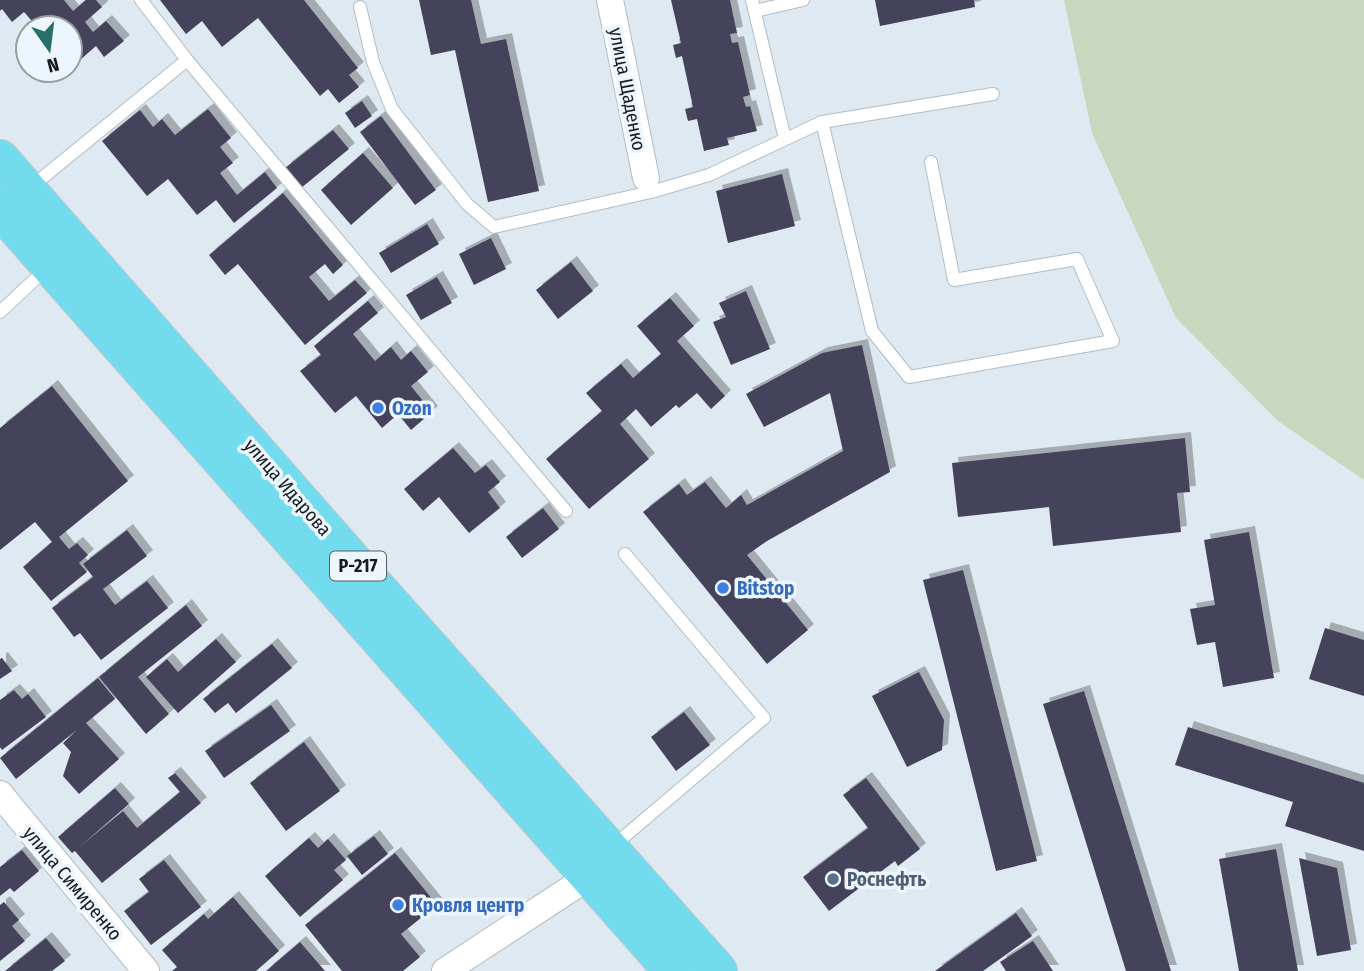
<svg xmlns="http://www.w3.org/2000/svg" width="1364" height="971" viewBox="0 0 1364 971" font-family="'Fira Sans Condensed',sans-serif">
<defs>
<filter id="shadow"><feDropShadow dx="6" dy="-6" stdDeviation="0" flood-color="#0004"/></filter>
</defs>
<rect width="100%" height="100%" fill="#dfe9f2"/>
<polygon fill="#c7d8bf" points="1064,0 1364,0 1364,480 1278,421 1176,318 1092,133"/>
<g fill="#45425c" filter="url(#shadow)">
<polygon points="0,0 64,0 73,11 86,0 96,0 102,7 85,22 93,32 106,21 124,41 104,57 96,46 72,67 70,28 38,28 24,12 12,22 2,9 0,11"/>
<polygon points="160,0 304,0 358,68 349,75 359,87 339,103 328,89 320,96 258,18 222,47 202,21 186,34"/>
<polygon points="419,0 471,0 481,44 506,39 539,191 488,202 455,50 431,55"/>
<polygon points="671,0 730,0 737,33 730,34 732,43 738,42 750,95 743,97 746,107 750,106 757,131 727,138 729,145 704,151 697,119 688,121 685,109 693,107 682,56 676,58 673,45 681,43"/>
<polygon points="875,0 974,0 975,7 880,26"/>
<polygon points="362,101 372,116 355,128 345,113"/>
<polygon points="208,109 231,138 220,147 233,163 220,173 237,195 265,172 277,188 234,223 216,200 197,215 168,179 147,196 102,141 140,110 153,127 162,119 175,135"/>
<polygon points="381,116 436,190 415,205 360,132"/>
<polygon points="333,130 349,149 301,188 285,168"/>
<polygon points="363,153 393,188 351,225 321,190"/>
<polygon points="782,174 795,226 728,243 716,191"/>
<polygon points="283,193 343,265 333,274 325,264 309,277 329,301 355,280 367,293 305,345 238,264 225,275 209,255"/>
<polygon points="427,224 439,244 391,273 379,253"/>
<polygon points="491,238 506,269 474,285 459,254"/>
<polygon points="571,262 593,291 558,319 536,290"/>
<polygon points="437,277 452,303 421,320 406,295"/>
<polygon points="746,291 770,349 731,365 713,322 726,317 719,303"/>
<polygon points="670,298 694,326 677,341 725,396 711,409 697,393 679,408 676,405 651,427 636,409 620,424 649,459 589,509 546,459 602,411 586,393 621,364 633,378 661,354 637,326"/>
<polygon points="368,301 378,313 353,334 375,361 391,347 401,360 411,351 428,372 411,386 432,412 411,430 398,414 382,428 356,396 335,413 300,371 321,355 314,346"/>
<polygon points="862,345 890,472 767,541 747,555 808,630 767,664 643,512 679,484 687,495 705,482 726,508 741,495 747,505 843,451 830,393 764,427 746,394 822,353"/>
<polygon points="52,386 128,481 59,537 69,549 77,543 88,555 79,563 87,572 51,601 23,567 52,542 35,522 0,550 0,428"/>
<polygon points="1185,438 1190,492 1177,493 1181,532 1053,546 1049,507 958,517 952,463"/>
<polygon points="453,448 475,473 486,465 500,482 488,492 500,508 469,533 439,497 423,511 404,489"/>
<polygon points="543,508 559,529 522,558 506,537"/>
<polygon points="127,530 147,556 103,589 115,605 147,581 168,608 101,660 80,633 74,637 52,608 93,577 83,564"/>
<polygon points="1249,532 1274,678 1223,687 1215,642 1197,645 1190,609 1215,605 1204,540"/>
<polygon points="963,570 1037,861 996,871 923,580"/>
<polygon points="186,605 202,626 138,677 169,714 146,734 99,677"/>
<polygon points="1325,628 1364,640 1364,696 1309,679"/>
<polygon points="216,639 236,662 178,713 146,677 167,659 178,672"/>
<polygon points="272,644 292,668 236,713 228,703 215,713 203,699"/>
<polygon points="2,658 12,671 0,679 0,659"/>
<polygon points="919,672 944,720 942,750 907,767 872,696"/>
<polygon points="98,678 115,699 86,723 119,759 79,794 63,776 71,752 63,743 78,729 16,779 0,758"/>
<polygon points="14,690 22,699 28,694 46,717 2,750 0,747 0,700"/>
<polygon points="1084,691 1171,971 1126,971 1043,704"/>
<polygon points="271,705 290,731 224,778 205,751"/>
<polygon points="684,712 710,745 676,771 651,737"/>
<polygon points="1188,727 1364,783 1364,851 1285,826 1293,802 1175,765"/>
<polygon points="304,742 340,791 286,831 250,783"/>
<polygon points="175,773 201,803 102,883 75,851 72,853 58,837 115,788 129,804 77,849 123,811 137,828 180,792 168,778"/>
<polygon points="866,778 920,849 898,866 895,861 829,911 803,877 868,828 843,795"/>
<polygon points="374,836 388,854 362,875 347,856"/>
<polygon points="309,838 318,848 328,839 346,860 334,870 343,880 300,917 265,876"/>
<polygon points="1276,849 1298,971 1239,971 1219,859"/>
<polygon points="22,850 39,871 14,892 10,888 0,896 0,867"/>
<polygon points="395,853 437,905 401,934 420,957 403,971 342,971 305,925"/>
<polygon points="1299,858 1337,868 1351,950 1317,956"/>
<polygon points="164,860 201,907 151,945 124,911 149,892 139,879"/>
<polygon points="233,897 279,951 256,971 172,971 177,967 162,950 204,914 208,919"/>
<polygon points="4,902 19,920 12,926 25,941 0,961 0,905"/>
<polygon points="1016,913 1032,936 983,971 935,971"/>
<polygon points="46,938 65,961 52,971 5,971"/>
<polygon points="1033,941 1053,971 1006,971 1000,962"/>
<polygon points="300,942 325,971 266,971"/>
</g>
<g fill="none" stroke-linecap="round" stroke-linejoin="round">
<g stroke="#b2bcc4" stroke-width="14">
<g id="lane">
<polyline points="141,0 187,60"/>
<polyline points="752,0 785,139"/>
<polyline points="360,7 373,62 392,109 467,204 494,227 651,192"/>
<polyline points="755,11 803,0"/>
<polyline points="822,122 993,94"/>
<polyline points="646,178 651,192 709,175 822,122 872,331 909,377 1113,341 1077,259 954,280 931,162"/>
<polyline points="31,187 187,60 566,511"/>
<polyline points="0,312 46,269"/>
<polyline points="612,847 764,718 625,554"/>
</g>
</g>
<g stroke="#b2bcc4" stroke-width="28">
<g id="street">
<polyline points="610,0 646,178"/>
<polyline points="0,794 146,971"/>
<polyline points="445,971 590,876"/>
</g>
</g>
<g stroke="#c7c8c9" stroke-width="40">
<g id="primary">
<polyline points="0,159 365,575 718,971"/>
<polyline points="0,209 673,971"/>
</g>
</g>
<use href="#lane" stroke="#fff" stroke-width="12"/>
<use href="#street" stroke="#fff" stroke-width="26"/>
<use href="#primary" stroke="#72dbee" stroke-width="38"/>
</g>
<g fill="#3f7fe0" stroke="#eef6fd" stroke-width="2.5">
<circle cx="378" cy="408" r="7"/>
<circle cx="723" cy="588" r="7"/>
<circle cx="398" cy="905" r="7"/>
</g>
<circle fill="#5c6f8a" stroke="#eef6fd" stroke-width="2.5" cx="833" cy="879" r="7"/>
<g text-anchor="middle" stroke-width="7" stroke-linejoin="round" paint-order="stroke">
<rect fill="#eef6fd" stroke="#585d61" stroke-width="2" x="330" y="551.5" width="56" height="29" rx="5"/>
<g font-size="18" font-weight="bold" fill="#171b1e">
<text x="358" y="572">Р-217</text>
</g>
<g font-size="19" fill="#171b1e" stroke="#eef6fd">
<text transform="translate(628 89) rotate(79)" y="7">улица Щаденко</text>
<text transform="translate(288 487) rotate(49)" y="7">улица Идарова</text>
<text transform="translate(73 883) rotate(50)" y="7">улица Симиренко</text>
</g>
<g font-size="19" font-weight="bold" fill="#366cbe" stroke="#eef6fd" text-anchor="start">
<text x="392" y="415">Ozon</text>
<text x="737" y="595">Bitstop</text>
<text x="412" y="912">Кровля центр</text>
</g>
<g font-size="19" font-weight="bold" fill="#4e5e75" stroke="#eef6fd" text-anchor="start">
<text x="847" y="886">Роснефть</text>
</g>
</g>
<g transform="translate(49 49) rotate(166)"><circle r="33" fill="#eef6fd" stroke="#989ea4" stroke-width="2"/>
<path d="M0-5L12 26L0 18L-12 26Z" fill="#277069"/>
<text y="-10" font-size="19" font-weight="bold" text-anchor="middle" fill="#171b1e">N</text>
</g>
</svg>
